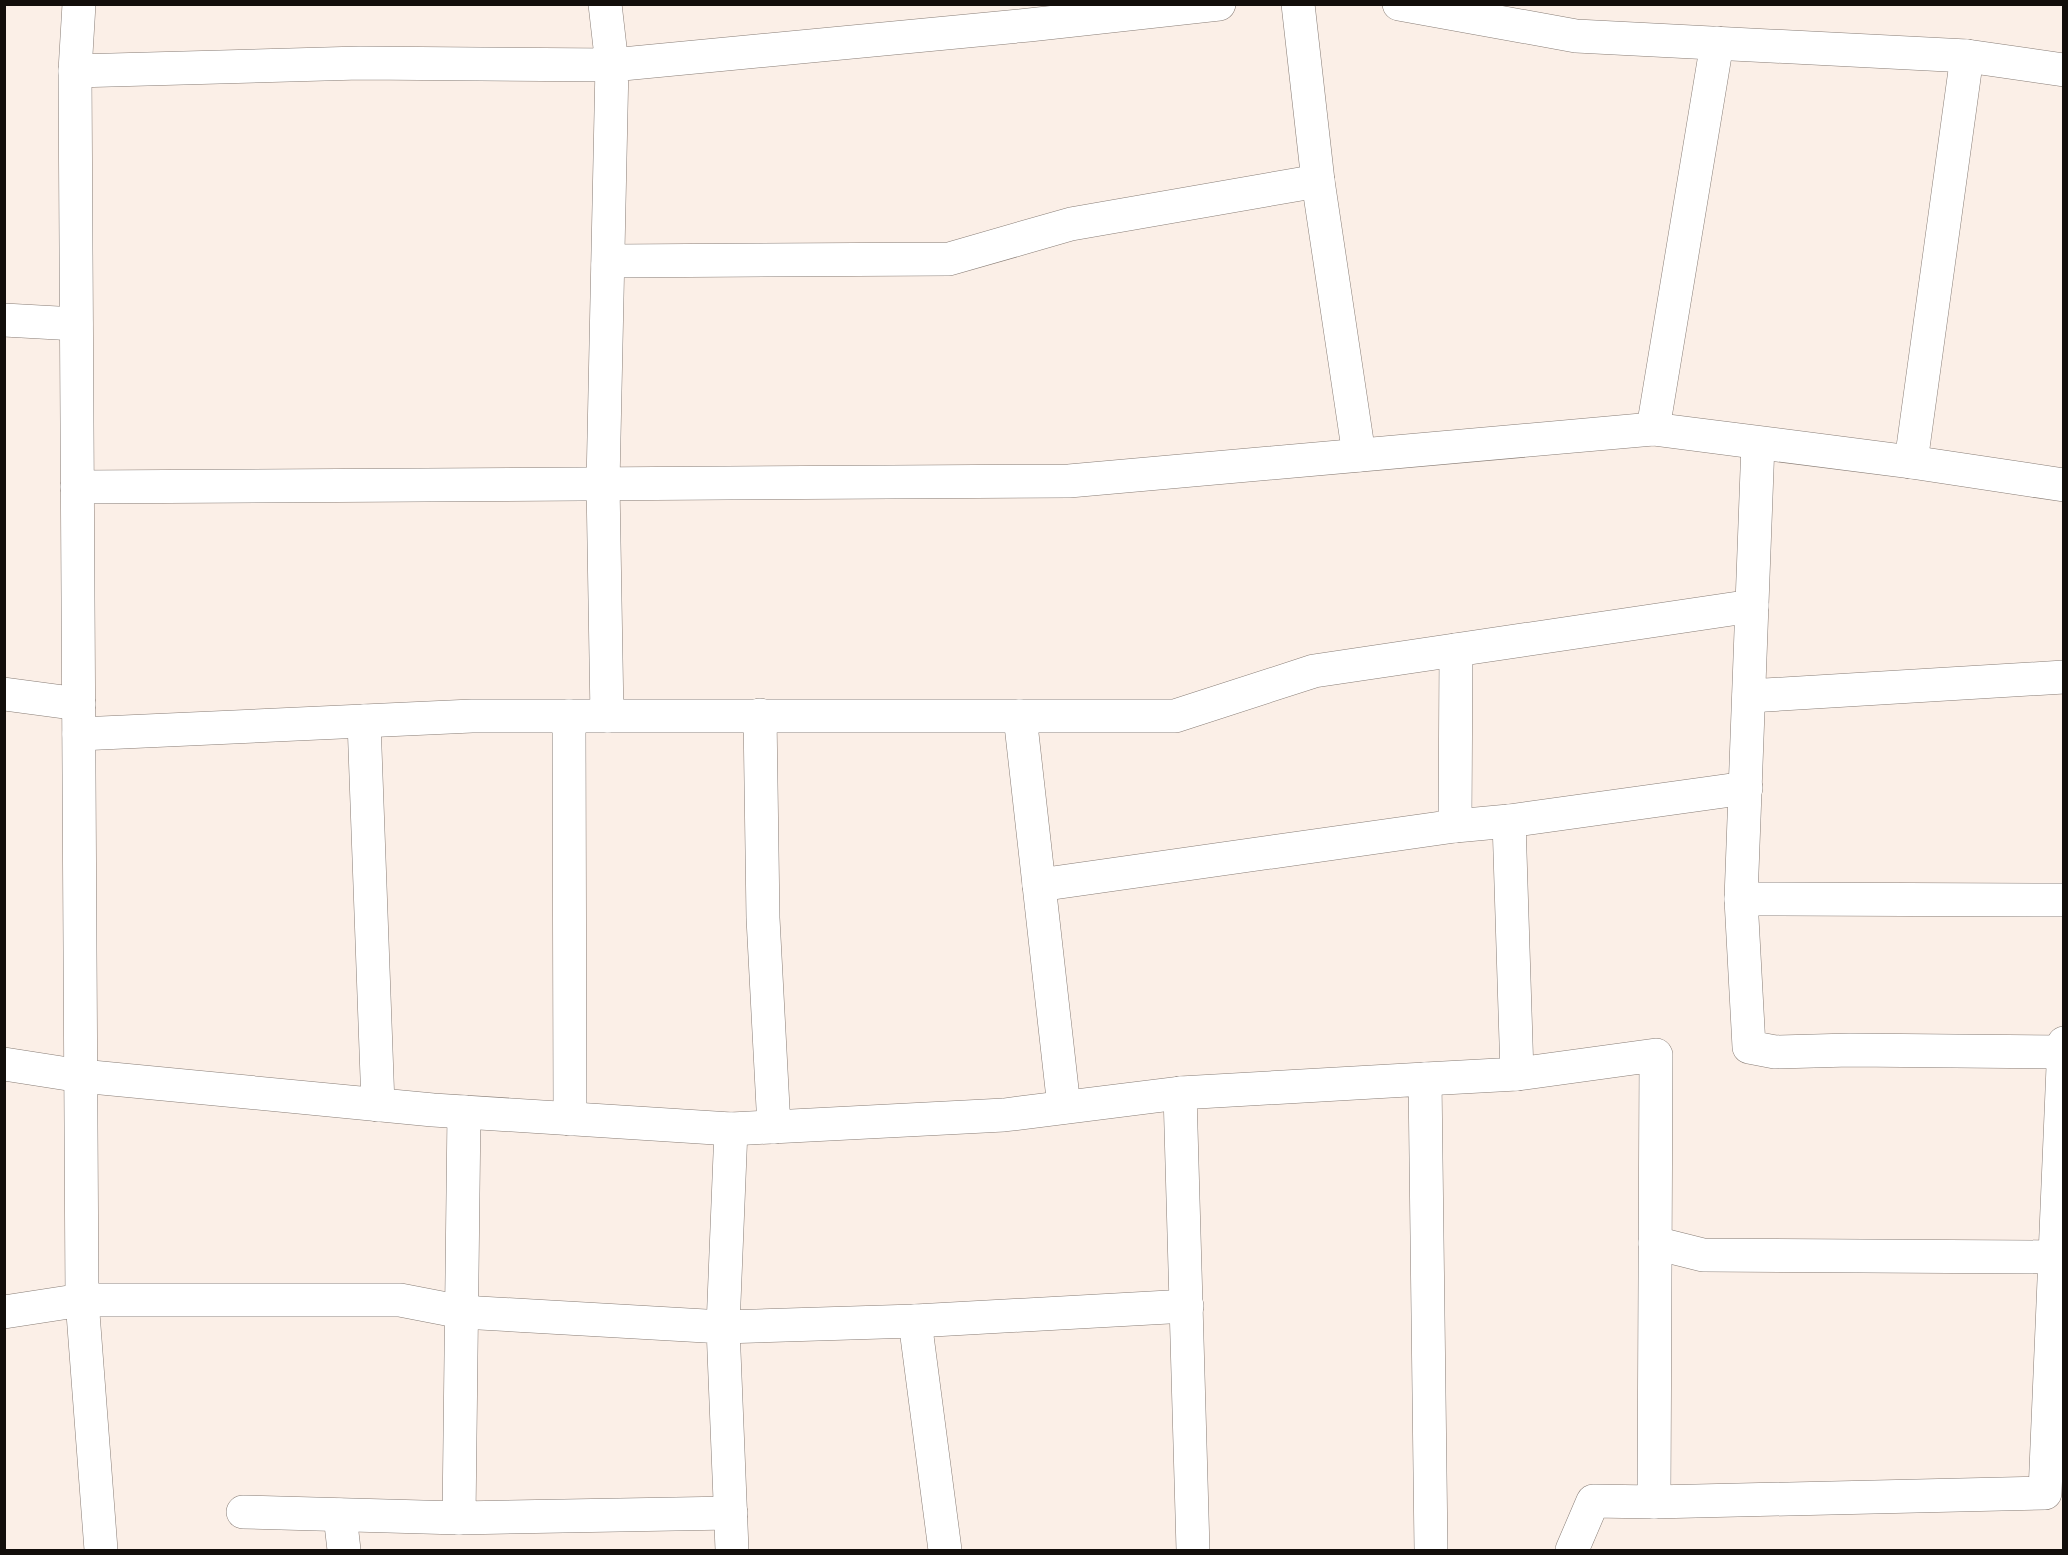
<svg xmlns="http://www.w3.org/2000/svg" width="2068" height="1555" viewBox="0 0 2068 1555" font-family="Signika,sans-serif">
<rect width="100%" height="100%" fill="#fbefe7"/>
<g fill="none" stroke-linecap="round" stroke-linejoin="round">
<g stroke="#887d76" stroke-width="34">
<g id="street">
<polyline points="1298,4 1318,181 1359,455"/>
<polyline points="1399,4 1576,36 1967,56 2064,70"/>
<polyline points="75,71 360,63 612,65 605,4"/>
<polyline points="608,265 612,261 949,259 1071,224 1318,181"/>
<polyline points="4,320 76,324"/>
<polyline points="1653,429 1717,43"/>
<polyline points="1758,443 1741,899 2064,900"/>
<polyline points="1911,462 1967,56"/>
<polyline points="77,487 1069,481 1653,429 1911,462 2064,485"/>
<polyline points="4,694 79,704"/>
<polyline points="1749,696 2064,677"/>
<polyline points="760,715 763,918 774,1127"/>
<polyline points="569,716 570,1119"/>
<polyline points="607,716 603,484 612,65 1029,25 1219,4"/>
<polyline points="1020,716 1064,1107"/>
<polyline points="364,721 378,1105"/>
<polyline points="79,734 472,716 1175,716 1314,671 1752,606"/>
<polyline points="1455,826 1509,821"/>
<polyline points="1039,885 1455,826 1456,650"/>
<polyline points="1741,899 1749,1047 1775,1052 1850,1050 2063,1052"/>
<polyline points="4,1064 81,1076 433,1110 731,1129 1004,1115 1180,1093 1425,1079 1431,1550"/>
<polyline points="1517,1074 1656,1055 1654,1502 1593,1501 1572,1550"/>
<polyline points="1425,1079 1517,1074 1509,821 1746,788"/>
<polyline points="1180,1093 1193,1550"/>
<polyline points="464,1112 459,1518 731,1513"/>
<polyline points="731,1129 723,1327 915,1321 945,1550"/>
<polyline points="1655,1243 1703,1255 2055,1257"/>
<polyline points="4,1312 82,1300 400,1300 462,1312 723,1327 732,1550"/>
<polyline points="915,1321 1187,1306"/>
<polyline points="1654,1502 2045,1493 2064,1043"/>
<polyline points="243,1512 459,1518"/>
<polyline points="340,1515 344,1550"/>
</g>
</g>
<g stroke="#887d76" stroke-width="34">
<polyline id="secondary" points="79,4 75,71 82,1300 101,1550"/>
</g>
<use href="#street" stroke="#fff" stroke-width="33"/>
<use href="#secondary" stroke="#fff" stroke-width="33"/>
</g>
<rect width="2068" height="1555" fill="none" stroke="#120e0b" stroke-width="12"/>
</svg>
